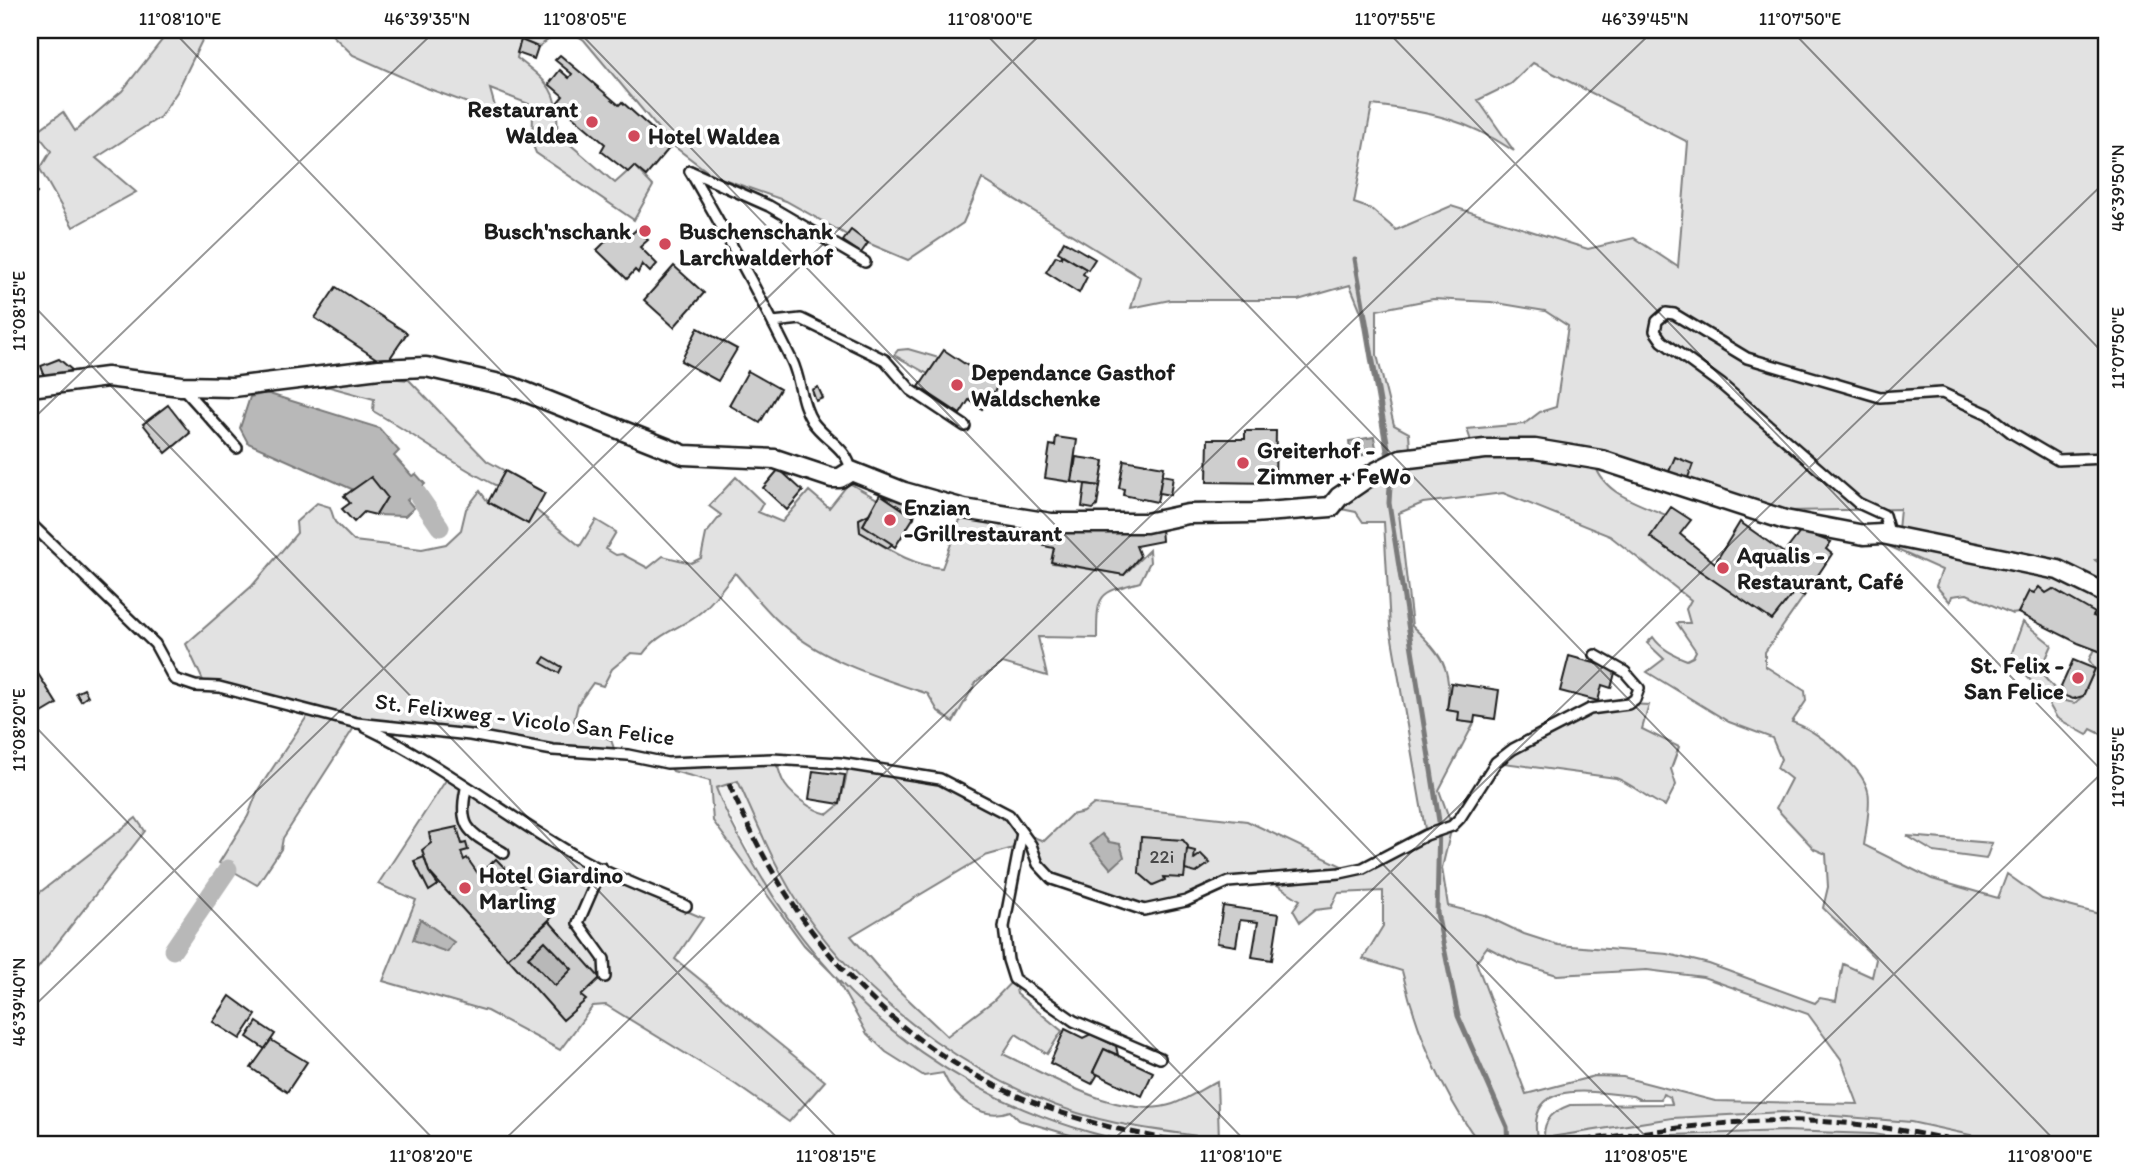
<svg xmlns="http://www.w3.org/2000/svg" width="2137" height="1175" viewBox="0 0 2137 1175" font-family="Itim,sans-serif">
<rect width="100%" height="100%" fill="#fff"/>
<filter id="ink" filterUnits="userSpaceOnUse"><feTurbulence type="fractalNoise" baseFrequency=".0143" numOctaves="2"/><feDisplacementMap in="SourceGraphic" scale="14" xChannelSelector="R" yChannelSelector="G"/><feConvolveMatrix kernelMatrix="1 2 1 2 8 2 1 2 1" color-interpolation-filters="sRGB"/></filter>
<g filter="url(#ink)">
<g fill="#f0f0f0">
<polygon points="738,781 762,834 892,1006 932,1039 981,1069 1047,1101 1099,1119 1237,1142 1286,1145 1144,1145 1111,1139 1011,1104 970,1084 918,1052 883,1025 835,976 806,944 776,902 715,788"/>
<polygon points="1783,1112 1911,1122 2016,1145 1939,1145 1873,1134 1784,1131 1672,1135 1590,1145 1483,1145 1672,1118"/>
</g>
<g fill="#e2e2e2" stroke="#7f7f7f" stroke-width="2" fill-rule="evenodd">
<polygon points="170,30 207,30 177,92 160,117 96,158 136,192 73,227 40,169 51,151 36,132 63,112 75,131 122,91"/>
<path d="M 327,30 L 562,30 L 538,47 L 521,40 L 517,58 C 548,82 560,91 557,133 L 615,183 L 634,166 L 653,186 L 634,220 L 536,153 C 527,136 538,121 529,104 L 490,89 L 497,114 L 424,87 L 353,55 Z"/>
<path d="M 569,30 L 2107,30 L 2107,558 L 2095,560 L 2107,568 L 2107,587 L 1898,530 L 1900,509 L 1787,511 L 1710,492 L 1658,471 L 1545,440 L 1535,448 L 1594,459 C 1599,493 1638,503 1666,515 L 1650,537 L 1772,620 L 1795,591 L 1804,596 L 1765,652 L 1765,666 L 1805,691 L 1806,701 L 1792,722 C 1816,730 1862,766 1868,791 C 1871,802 1866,832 1864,845 L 1932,879 L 1998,898 L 2007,874 L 2042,899 L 2107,916 L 2107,1145 L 2016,1145 L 1911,1122 L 1783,1112 L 1672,1118 L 1544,1138 C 1543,1119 1554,1111 1570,1105 L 1672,1104 L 1670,1097 L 1663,1094 L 1661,1099 L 1639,1099 L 1633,1096 C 1596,1093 1526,1076 1537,1138 L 1481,1145 C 1442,1094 1417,1033 1402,971 L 1363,959 L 1383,926 L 1383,891 L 1338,893 L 1331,908 L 1315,910 L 1300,922 L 1293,910 L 1300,900 L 1265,877 L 1144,910 L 1052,879 L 1022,834 L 1017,847 L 985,856 L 851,936 L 894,986 L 947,1036 L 993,1001 L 1014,979 L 1017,994 L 1062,1031 L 1047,1054 L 1016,1034 L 1003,1054 C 1048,1075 1123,1121 1173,1104 C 1188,1099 1203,1088 1217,1081 L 1219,1139 C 1180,1133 1138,1129 1099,1119 C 989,1091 870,1007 805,913 C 777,873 758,825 738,781 L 716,788 C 727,817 743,846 759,873 C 845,1020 977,1113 1144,1145 L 1104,1145 L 1019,1120 L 1010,1111 C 981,1122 953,1097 943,1073 L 924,1076 L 886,1052 L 867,1034 L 835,976 L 804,945 L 713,821 L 710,781 L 673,771 L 667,763 L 772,759 C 780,767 778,770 782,779 C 788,794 813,811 828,814 L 840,804 L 849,765 L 926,776 L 1002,810 L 1022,833 L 1044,841 L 1071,815 L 1084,812 L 1094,804 L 1247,821 L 1352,871 L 1426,835 L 1390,627 L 1384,522 L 1363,522 L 1356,512 L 1331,507 L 1387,460 L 1362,314 L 1350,285 L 1298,300 L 1170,300 L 1131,308 L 1140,277 L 982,179 L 963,223 L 908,260 L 868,243 L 851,231 L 847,235 L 786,201 L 712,175 L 671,144 L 584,40 ZM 1533,63 L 1688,142 L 1678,267 L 1634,238 L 1588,249 L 1451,206 L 1396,230 L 1371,209 L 1354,203 L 1372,105 C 1430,112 1464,118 1514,151 L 1478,100 L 1511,84 ZM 1433,299 L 1491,302 L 1545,311 L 1568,326 L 1556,407 L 1540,412 L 1524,424 L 1467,429 L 1474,450 L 1402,458 L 1410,449 L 1409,433 L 1394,425 L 1377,355 L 1377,310 ZM 1503,493 L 1610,536 L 1691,600 L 1686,609 L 1690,623 L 1677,623 L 1696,651 L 1693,657 L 1687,660 C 1674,655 1661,649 1653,637 L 1647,643 L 1664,659 L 1647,672 L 1729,722 L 1772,738 L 1781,759 L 1777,768 L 1791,779 L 1776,808 L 1814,849 L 1826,854 L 1828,887 L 1823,908 L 1876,959 L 1872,977 L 1843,964 L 1836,1001 L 1820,998 L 1815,1003 L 1709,964 L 1668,954 L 1558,945 L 1524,934 L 1484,915 L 1448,906 L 1442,868 L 1452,826 L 1439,790 L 1474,723 L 1459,721 L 1459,712 L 1447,710 C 1453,669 1442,654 1412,626 L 1399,513 L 1423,503 ZM 1487,947 L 1518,963 L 1557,975 L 1647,970 L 1703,977 L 1808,1014 L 1841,1059 L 1858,1104 L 1715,1101 L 1623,1077 L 1595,1076 L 1526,1094 L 1476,962 Z"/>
<polygon points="908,349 939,358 928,374 894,355 898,350"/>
<path d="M 377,377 L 409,380 L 487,461 L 505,471 L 497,486 C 454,465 415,435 373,411 L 374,399 L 330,387 L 285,386 Z"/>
<path d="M 736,477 L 763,503 L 758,512 L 782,522 L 809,491 L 829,508 L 849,483 L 877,499 L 869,514 L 859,519 L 860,532 C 887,548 910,565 942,568 L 964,509 L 1048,523 L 1044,545 L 1054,548 L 1052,563 L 1124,575 L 1149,550 L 1150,562 L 1140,582 C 1098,593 1097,593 1097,638 L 1038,637 L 1047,676 L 1003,663 L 977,681 L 953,722 L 938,711 L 928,694 C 874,676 817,659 775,618 C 761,604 748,588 735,573 C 723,586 712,605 697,615 C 678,629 657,634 643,654 L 631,653 L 612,669 L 603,686 L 593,683 L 578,704 L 574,721 L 611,740 L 616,754 L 357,723 L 283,838 L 281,849 L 257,885 L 219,863 L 248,816 L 258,790 L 310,712 L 206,687 L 186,644 L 252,586 L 297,533 L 296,522 L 317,503 L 330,507 L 335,522 L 354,541 L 422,549 L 446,544 L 461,530 L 466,509 L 480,491 L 488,502 L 528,524 L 536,510 L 580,546 L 596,520 L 616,532 L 606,549 L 616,555 L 622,554 L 648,568 L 663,556 L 691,563 L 701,558 L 706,534 L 721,515 L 709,506 Z"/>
<polygon points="1864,535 2058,570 2107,594 2107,621 2093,616 2094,613 2053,589 2046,593 2039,587 2034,593 2029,592 2018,613 2012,614 1967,594 1952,596 1950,602 1936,586 1942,570"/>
<polygon points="2023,622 2052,645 2040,672 2065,701 2075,703 2083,696 2095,669 2089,660 2094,649 2107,654 2107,731 2103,735 2091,729 2087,735 2057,718 2043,694 2010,658"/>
<path d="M 1628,704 L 1649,705 L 1642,729 L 1679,747 L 1671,769 L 1676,785 L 1665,806 C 1647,799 1634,785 1616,778 L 1496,762 L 1590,709 Z"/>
<polygon points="448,777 599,873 703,918 675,959 825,1081 789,1122 735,1084 606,1005 593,1006 560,1050 487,1011 383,981 416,900 378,884"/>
<polygon points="136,818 145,831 30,978 30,900"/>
<polygon points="1907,836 1992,843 1986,859 1934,852"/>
<polygon points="1784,1131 1873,1134 1939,1145 1590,1145 1672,1135"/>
</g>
<g fill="#b8b8b8" stroke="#7a7a7a" stroke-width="2">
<polygon points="266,393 379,428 399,451 394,456 412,476 416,474 425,484 407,500 414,508 405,516 376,515 387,497 371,477 354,490 248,443 240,428 250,397"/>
<polygon points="1374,437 1377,453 1351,457 1349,441"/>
<polygon points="1102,834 1109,842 1120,844 1124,857 1111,869 1090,844"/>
<polygon points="420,919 454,942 447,952 413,940"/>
<polygon points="545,941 572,969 555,986 528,957"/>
</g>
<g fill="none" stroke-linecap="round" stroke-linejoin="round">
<g stroke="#7a7a7a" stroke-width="5">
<polyline points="1355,259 1390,459"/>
<polyline points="1391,469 1389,503 1439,821 1437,913 1458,1016 1507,1127 1508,1145"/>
</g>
<g stroke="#b8b8b8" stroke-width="19">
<polyline points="416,492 440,527"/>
<polyline points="173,950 228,869"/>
</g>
</g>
<g fill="#cecece" stroke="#1c1c1c" stroke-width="2" fill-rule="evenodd">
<polygon points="521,40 538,47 534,59 517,53"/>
<polygon points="560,55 619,105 622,102 671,146 646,176 634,166 628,172 601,151 605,144 557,103 563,96 549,84 560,70 569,78 572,74 555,60"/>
<polygon points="30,185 37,193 30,200"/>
<polygon points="618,229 627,238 637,229 648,240 640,247 657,264 650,272 642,264 638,273 635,270 627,279 597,250"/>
<polygon points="851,230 868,243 861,253 843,241"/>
<polygon points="1064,241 1095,259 1088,270 1058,252"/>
<polygon points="1062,255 1086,269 1083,274 1087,277 1079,293 1046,272 1056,256 1061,258"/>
<polygon points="674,266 704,293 674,327 644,300"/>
<polygon points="336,287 407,333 390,358 377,359 315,318"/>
<polygon points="698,328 737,349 718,381 681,361"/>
<polygon points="944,350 998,386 982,409 969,400 960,414 919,387"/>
<polygon points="59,359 73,371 45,377 41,366"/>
<polygon points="748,371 780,389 760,423 729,405"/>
<polygon points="818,387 823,398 816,401 812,390"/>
<polygon points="168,405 190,433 166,453 143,424"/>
<polygon points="1245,431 1276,431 1275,483 1207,482 1208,439 1245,439"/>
<polygon points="1056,437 1077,440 1071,482 1045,478 1050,445 1055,446"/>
<polygon points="1076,457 1104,461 1100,486 1072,482"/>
<polygon points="1675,457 1693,464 1686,483 1667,476"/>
<polygon points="1124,460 1164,467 1157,502 1123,495 1124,489 1119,488"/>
<polygon points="779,469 803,491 787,510 763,488"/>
<polygon points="505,471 545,493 528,524 488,502"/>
<polygon points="1162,475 1173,477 1170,495 1159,493"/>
<polygon points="371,477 387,497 376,515 364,512 354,522 342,509 350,503 344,496"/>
<polygon points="1085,484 1100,486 1097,506 1093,509 1082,507"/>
<polygon points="885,492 917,503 914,517 883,496"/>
<polygon points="880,494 914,517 895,547 863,525"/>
<polygon points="1671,507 1691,520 1680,534 1715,563 1740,522 1784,553 1801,531 1831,542 1826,549 1832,554 1804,596 1795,591 1772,620 1650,537"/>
<polygon points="869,514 863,525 892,544 888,548 860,532 859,519"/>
<polygon points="1161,528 1162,541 1136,546 1140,556 1124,575 1051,562 1054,548 1044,546 1047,530"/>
<polygon points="2039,587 2046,593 2053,589 2095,613 2093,616 2107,621 2107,654 2078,643 2018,613 2029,591 2034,593"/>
<polygon points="1569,656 1616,669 1611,688 1602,685 1598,701 1560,691"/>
<polygon points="545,657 562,667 559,673 541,663"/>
<polygon points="2073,660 2095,669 2083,696 2073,699 2065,696 2061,687"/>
<polygon points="30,661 57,704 30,720"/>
<polygon points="1451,683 1499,690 1495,719 1475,716 1474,723 1458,721 1459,712 1447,710"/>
<polygon points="84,689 88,696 81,701 76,693"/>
<polygon points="813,771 845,775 840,804 809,799"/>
<polygon points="457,827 462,844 466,843 468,850 461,852 464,860 467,858 479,875 496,859 552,917 508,959 429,872 422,850 431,843 429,833"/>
<polygon points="1141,837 1183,840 1188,846 1184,878 1164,877 1165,880 1153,885 1139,873"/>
<polygon points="1187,849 1195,851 1194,859 1201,854 1210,863 1196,873 1185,870"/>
<polygon points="424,857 429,872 438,885 429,891 414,861"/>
<polygon points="1223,906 1279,914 1272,960 1252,957 1258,922 1240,920 1236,946 1217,943"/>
<path d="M 549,921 L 600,978 L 581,996 L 586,1000 L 563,1020 L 508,958 ZM 545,941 L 572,969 L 555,986 L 528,957 Z"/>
<polygon points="230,996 256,1015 240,1039 213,1022"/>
<polygon points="257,1022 275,1034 265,1049 247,1037"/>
<polygon points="1065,1029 1083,1038 1091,1034 1116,1046 1118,1055 1104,1049 1093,1072 1098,1074 1092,1084 1050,1063"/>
<polygon points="271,1040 307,1062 287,1092 251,1068"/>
<polygon points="1104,1049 1153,1072 1142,1096 1093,1072"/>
</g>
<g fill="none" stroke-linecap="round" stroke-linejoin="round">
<g stroke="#1c1c1c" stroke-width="14">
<g id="service">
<path d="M 690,171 C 726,233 760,296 792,361 C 801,380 800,402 812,421 C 824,439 848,448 851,471"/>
<polyline points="690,171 769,206 865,262"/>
<polyline points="773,322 801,319 885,360 911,390 965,426"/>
<polyline points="182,387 237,448"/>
<polyline points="30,523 155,644 174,679 195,686 219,687 357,723 470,735 553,750 628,755 667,763 772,759 840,763 940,779 1009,815 1031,845 1038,864 1052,879 1144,910 1186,901 1228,882 1340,873 1363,868 1426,835 1452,826 1460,818 1496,762 1513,749 1590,709 1628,704 1635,699 1639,688 1625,672 1595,655"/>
<polyline points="1882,534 1888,529 1884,515 1858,503 1722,385 1662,341 1655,331 1657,321 1666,313 1674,314 1747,358 1880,397 1942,393 1988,414 2012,433 2058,460 2107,458"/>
<path d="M 365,727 C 440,763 506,816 579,858 C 612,877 651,890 686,906"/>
<path d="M 466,789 C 457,831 472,833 504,853"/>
<polyline points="1022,833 1004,927 1008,960 1014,979 1074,1021 1160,1058"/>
<polyline points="602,868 578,923 604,959 605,977"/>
</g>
</g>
<g stroke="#1c1c1c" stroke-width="23">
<polyline id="minor" points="30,387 107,377 181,386 233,387 379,369 426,367 513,387 684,455 775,459 832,478 840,478 851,471 904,492 964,509 1051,523 1146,523 1188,514 1253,513 1331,507 1339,497 1374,473 1401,459 1485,449 1535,449 1601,460 1785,520 1864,535 1882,534 2058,570 2107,594"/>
</g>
<use href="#service" stroke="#fff" stroke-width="9"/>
<use href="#minor" stroke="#fff" stroke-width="18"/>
<g stroke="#1c1c1c" stroke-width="5" stroke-dasharray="10 5" stroke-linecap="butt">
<path d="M 729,784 C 823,1003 971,1117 1209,1145"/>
<path d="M 1539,1145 C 1628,1137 1716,1118 1806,1121 C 1864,1122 1919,1133 1976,1145"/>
</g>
</g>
</g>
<path fill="none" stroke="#1c1c1c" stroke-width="2" stroke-opacity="0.45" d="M 172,30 L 1249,1145M 577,30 L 1654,1145M 982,30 L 2059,1145M 1386,30 L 2107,776M 1791,30 L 2107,357M 30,302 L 844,1145M 30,422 L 436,30M 30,721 L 439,1145M 30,1010 L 1045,30M 30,1140 L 34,1145M 499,1145 L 1654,30M 1108,1145 L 2107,180M 1717,1145 L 2107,768"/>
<g fill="#d1495b" stroke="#fff" stroke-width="2.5">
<circle cx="592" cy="122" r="7"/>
<circle cx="634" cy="136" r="7"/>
<circle cx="645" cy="231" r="7"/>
<circle cx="665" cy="244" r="7"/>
<circle cx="957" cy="385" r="7"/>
<circle cx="1243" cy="463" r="7"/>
<circle cx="890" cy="520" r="7"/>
<circle cx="1723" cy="568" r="7"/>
<circle cx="2078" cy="678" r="7"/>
<circle cx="465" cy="888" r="7"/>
</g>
<g text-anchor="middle" stroke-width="7" stroke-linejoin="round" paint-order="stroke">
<g font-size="19" fill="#484848">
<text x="1162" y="863">22i</text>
</g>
<g font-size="23" font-weight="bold" fill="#1c1c1c" stroke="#fff" text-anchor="start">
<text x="578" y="117" text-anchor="end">Restaurant<tspan x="578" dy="26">Waldea</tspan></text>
<text x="648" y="144">Hotel Waldea</text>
<text x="631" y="239" text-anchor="end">Busch'nschank</text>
<text x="679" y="239">Buschenschank<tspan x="679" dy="26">Larchwalderhof</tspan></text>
<text x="971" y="380">Dependance Gasthof<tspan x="971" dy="26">Waldschenke</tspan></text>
<text x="1257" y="458">Greiterhof -<tspan x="1257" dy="26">Zimmer + FeWo</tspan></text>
<text x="904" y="515">Enzian<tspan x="904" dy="26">-Grillrestaurant</tspan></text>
<text x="1737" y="563">Aqualis -<tspan x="1737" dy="26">Restaurant, Café</tspan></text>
<text x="2064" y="673" text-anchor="end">St. Felix -<tspan x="2064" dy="26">San Felice</tspan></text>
<text x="479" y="883">Hotel Giardino<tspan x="479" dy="26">Marling</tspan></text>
</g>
<g font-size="23" fill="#1c1c1c" stroke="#fff">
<text transform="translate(525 719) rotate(7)" y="8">St. Felixweg - Vicolo San Felice</text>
</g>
</g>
<rect width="2137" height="1175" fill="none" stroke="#fff" stroke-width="77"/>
<rect x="38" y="38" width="2060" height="1098" fill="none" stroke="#1c1c1c" stroke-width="2.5"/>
<g font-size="18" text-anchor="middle" fill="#1c1c1c">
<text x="180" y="25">11°08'10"E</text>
<text x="427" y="25">46°39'35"N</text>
<text x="585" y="25">11°08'05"E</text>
<text x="990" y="25">11°08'00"E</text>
<text x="1395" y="25">11°07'55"E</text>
<text x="1645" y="25">46°39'45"N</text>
<text x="1800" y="25">11°07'50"E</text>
<text transform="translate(2118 188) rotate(-90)" y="6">46°39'50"N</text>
<text transform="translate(19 311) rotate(-90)" y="6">11°08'15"E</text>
<text transform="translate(2118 348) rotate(-90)" y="6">11°07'50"E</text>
<text transform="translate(19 730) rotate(-90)" y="6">11°08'20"E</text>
<text transform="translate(2118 767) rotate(-90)" y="6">11°07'55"E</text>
<text transform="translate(19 1002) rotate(-90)" y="6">46°39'40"N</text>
<text x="431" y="1162">11°08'20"E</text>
<text x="836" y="1162">11°08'15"E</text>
<text x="1241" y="1162">11°08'10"E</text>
<text x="1646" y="1162">11°08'05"E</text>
<text x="2050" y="1162">11°08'00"E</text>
</g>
</svg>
